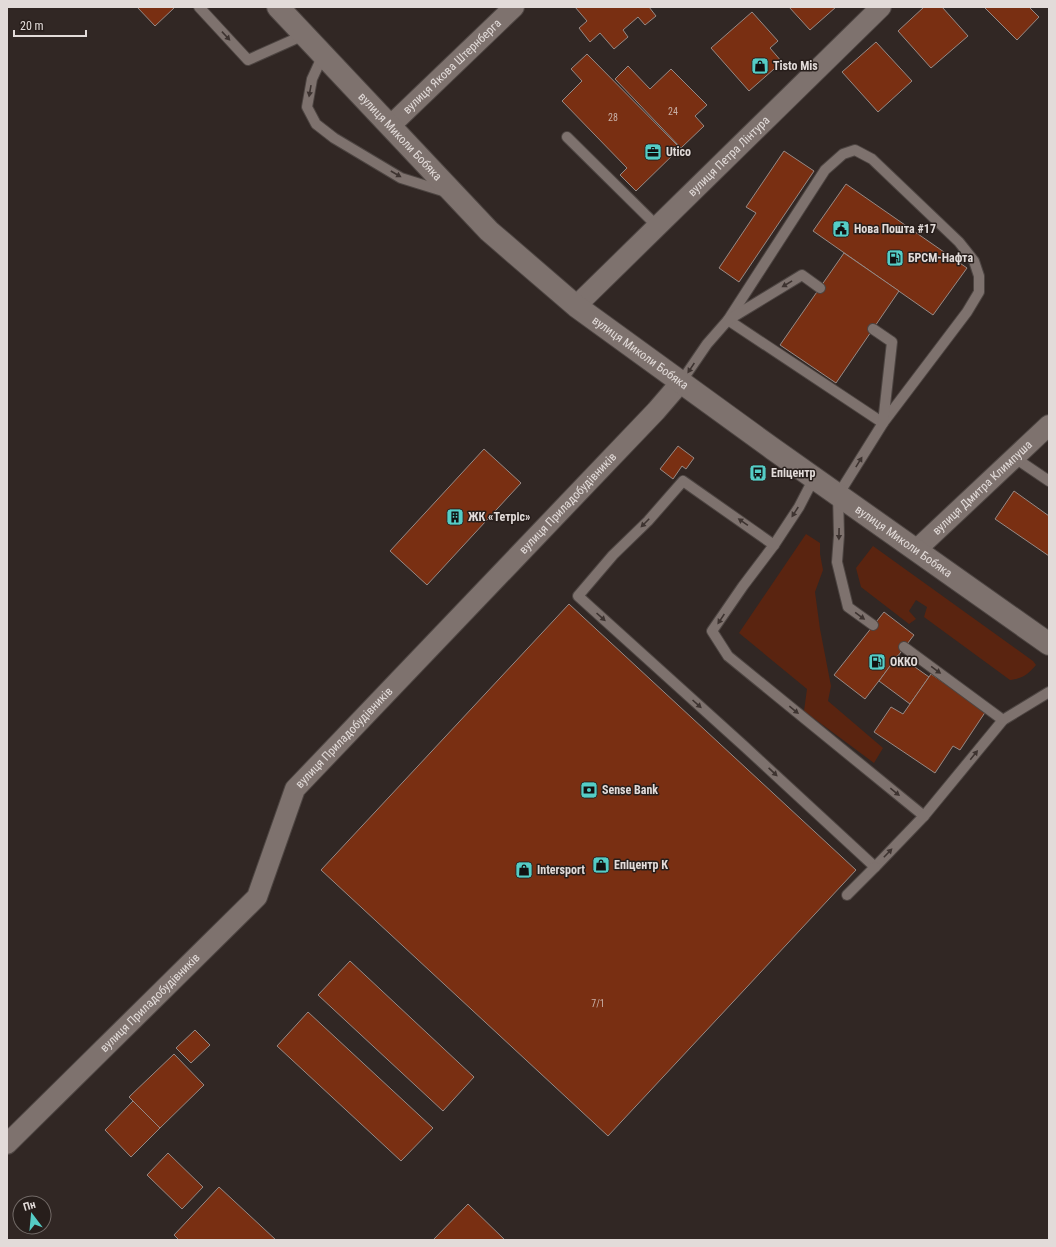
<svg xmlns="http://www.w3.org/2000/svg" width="1056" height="1247" viewBox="0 0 1056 1247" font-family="'Roboto Condensed',sans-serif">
<rect width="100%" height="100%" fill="#312724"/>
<g fill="#5a2410">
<polygon points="806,534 820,543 820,554 823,570 815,592 820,629 831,686 828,701 883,748 874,763 804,711 807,689 739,633"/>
<path d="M 873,546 L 1033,661 L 1036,665 C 1027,675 1024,678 1010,680 L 924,617 L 927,607 L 916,600 L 909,611 L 916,619 L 909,624 L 861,587 L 856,568 Z"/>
</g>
<g fill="#792f12" stroke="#968a86">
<polygon points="137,7 173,7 174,8 155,26"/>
<polygon points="575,7 649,7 656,16 645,25 638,17 623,30 628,37 614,49 600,33 590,42 579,28 587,21"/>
<polygon points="789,7 836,7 810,30"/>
<polygon points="924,7 942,7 968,36 931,68 898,31"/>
<polygon points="984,7 1029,7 1039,17 1017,40"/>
<polygon points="752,12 778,41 770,48 782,62 749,91 711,48"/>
<polygon points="876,42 912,81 878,112 842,72"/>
<polygon points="587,54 680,148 636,191 620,175 627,168 562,101 582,81 571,69"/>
<polygon points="628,66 650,89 671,69 707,105 695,116 704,126 681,148 615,79"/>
<polygon points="784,151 814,171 739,282 719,268 756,213 746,207"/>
<polygon points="846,184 967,268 933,315 813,231"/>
<polygon points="844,253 899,291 836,383 780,345"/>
<polygon points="678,446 694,458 686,469 682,466 673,479 660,469"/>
<polygon points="484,449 521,483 427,585 390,551"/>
<polygon points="1014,491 1049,516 1049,556 995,519"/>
<polygon points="569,604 856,870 608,1136 321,870"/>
<polygon points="884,612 914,635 865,699 834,675"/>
<polygon points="898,655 929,677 910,704 879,681"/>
<polygon points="931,674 986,711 960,750 953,746 935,773 874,732 891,707 903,714"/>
<polygon points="350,961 474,1077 443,1111 318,995"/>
<polygon points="308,1012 433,1128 401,1161 277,1046"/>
<polygon points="195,1030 210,1045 191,1063 176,1048"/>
<polygon points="174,1054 204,1085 160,1128 129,1097"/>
<polygon points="133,1101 160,1128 131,1157 105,1130"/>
<polygon points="168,1153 203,1187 182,1209 147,1175"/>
<polygon points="219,1187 276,1240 179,1240 174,1235"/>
<polygon points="468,1204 505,1240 433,1240"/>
</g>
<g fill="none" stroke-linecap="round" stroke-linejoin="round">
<g stroke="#4d4542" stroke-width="12">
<g id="service">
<polyline points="199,7 248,60 304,35"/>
<polyline points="323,55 312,79 307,107 316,124 334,138 401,178 446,192"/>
<polyline points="567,137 657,226"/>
<polygon points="855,150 872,159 959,242 974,261 979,276 979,292 967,312 883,423 728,320 825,170 843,154"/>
<polyline points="681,382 707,344 728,320 802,275 820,288"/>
<polyline points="1015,458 1049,481"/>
<polyline points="814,478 799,507 774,545 743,586 712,631 728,656 924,816"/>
<polyline points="774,545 683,481 648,521 613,555 578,596 744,746 875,867 924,816 1003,720 1049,692"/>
<polyline points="873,625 848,607 837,562 839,535 838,495 883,423 892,342 873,329"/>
<polyline points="904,647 1003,720"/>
<polyline points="847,895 875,867"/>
</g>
</g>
<g stroke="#4d4542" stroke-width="22">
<g id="minor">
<path id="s1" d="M 390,126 L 514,7"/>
<path id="s2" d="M 576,306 L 881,7"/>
<path id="s3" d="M 916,550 L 1049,425"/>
<path id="s4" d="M 7,1144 L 257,897 L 295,789 L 656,411 L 681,382"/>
</g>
</g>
<g stroke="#4d4542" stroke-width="24">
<g id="tertiary">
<path id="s5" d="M 278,7 L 489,231 L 576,306 L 773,449 L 1049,644"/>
</g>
</g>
<use href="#service" stroke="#7e726e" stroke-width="10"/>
<use href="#minor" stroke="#7e726e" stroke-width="20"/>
<use href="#tertiary" stroke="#7e726e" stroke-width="22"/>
</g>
<defs><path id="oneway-solid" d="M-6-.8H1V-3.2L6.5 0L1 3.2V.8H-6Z"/></defs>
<g fill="#3d3330">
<use href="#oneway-solid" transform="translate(226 36) rotate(47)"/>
<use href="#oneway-solid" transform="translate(310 91) rotate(100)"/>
<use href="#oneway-solid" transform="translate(396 174) rotate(30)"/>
<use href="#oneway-solid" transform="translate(787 284) rotate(149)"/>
<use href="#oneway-solid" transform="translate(691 368) rotate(124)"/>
<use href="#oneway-solid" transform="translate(859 462) rotate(-58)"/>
<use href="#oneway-solid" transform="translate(795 512) rotate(123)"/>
<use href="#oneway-solid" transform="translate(743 522) rotate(-145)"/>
<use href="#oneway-solid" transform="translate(645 523) rotate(135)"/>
<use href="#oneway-solid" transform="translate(839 534) rotate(91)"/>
<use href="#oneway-solid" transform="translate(860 616) rotate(36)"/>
<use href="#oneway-solid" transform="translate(601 617) rotate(42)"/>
<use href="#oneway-solid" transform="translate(721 619) rotate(124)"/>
<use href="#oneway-solid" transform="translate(936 670) rotate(36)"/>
<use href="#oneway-solid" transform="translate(697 704) rotate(42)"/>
<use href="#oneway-solid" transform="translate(794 710) rotate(39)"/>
<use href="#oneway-solid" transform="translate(974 755) rotate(-51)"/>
<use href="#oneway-solid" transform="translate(773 772) rotate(43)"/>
<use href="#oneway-solid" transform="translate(895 792) rotate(39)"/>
<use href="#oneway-solid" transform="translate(888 853) rotate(-46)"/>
</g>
<defs>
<g id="shop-square" transform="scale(0.9)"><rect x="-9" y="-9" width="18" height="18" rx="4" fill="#55cdc6" stroke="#271e1b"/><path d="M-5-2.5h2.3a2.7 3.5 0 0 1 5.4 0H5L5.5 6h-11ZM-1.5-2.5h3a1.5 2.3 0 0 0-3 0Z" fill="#111"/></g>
<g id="office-square" transform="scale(0.9)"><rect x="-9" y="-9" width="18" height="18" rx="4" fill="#55cdc6" stroke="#271e1b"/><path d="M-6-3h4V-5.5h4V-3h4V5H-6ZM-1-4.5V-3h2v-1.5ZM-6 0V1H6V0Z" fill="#111"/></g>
<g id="civic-square" transform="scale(0.9)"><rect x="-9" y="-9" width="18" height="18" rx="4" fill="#55cdc6" stroke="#271e1b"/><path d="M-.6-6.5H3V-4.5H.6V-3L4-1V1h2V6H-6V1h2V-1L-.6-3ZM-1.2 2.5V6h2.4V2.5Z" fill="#111"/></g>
<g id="fuel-square" transform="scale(0.9)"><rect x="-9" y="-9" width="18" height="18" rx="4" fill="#55cdc6" stroke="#271e1b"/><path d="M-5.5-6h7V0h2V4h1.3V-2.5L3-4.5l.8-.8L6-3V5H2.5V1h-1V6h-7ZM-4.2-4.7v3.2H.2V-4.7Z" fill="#111"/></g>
<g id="bus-square" transform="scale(0.9)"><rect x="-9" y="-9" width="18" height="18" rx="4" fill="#55cdc6" stroke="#271e1b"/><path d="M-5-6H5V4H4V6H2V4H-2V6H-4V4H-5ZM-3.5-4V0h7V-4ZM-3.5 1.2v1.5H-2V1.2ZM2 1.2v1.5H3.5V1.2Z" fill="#111"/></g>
<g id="building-square" transform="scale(0.9)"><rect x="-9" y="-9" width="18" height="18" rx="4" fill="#55cdc6" stroke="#271e1b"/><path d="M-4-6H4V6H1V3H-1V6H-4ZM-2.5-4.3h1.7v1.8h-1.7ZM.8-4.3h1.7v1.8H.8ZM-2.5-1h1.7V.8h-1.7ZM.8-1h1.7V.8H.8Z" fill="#111"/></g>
<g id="bank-square" transform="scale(0.9)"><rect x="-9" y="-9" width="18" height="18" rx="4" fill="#55cdc6" stroke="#271e1b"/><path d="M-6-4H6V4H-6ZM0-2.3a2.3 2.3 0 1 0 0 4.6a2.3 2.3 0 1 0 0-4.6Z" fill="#111"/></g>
</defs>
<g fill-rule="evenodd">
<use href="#shop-square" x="760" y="66"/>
<use href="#office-square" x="653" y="152"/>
<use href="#civic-square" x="841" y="229"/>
<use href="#fuel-square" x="895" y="258"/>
<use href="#bus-square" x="758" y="473"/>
<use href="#building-square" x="455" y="517"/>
<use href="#fuel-square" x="877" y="662"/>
<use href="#bank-square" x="589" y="790"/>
<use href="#shop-square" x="601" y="865"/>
<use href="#shop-square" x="524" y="870"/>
</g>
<g text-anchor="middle" stroke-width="3" stroke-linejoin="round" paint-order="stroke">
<g font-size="10" fill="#c8b0a7">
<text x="673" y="115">24</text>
<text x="613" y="121">28</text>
<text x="598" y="1007">7/1</text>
</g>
<g font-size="12" fill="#e2dbd9" stroke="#271e1b">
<text dy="4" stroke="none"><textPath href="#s1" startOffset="86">вулиця Якова Штернберга</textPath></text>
<text dy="4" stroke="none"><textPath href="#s5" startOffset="178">вулиця Миколи Бобяка</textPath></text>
<text dy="4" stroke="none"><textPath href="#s2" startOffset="214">вулиця Петра Лінтура</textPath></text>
<text dy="4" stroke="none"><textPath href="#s5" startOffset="502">вулиця Миколи Бобяка</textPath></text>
<text dy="4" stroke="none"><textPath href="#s3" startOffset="91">вулиця Дмитра Климпуша</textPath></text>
<text dy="4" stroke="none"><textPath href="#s4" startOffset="861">вулиця Приладобудівників</textPath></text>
<text dy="4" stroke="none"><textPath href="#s5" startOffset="826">вулиця Миколи Бобяка</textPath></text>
<text dy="4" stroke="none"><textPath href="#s4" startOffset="537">вулиця Приладобудівників</textPath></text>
<text dy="4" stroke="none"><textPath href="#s4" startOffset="201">вулиця Приладобудівників</textPath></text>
</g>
<g font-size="12" font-weight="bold" fill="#e2dbd9" stroke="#271e1b" text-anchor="start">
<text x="773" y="70">Tisto Mis</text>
<text x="666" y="156">Utico</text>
<text x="854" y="233">Нова Пошта #17</text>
<text x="908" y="262">БРСМ-Нафта</text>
<text x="771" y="477">Епіцентр</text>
<text x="468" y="521">ЖК «Тетріс»</text>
<text x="890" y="666">ОККО</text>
<text x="602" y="794">Sense Bank</text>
<text x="614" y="869">Епіцентр К</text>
<text x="537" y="874">Intersport</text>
</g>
</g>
<rect width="1056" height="1247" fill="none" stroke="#e2dbd9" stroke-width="16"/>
<g transform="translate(32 1215) rotate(344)"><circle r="19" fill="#271e1b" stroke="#726a67"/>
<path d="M0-3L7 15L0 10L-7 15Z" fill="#55cdc6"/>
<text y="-6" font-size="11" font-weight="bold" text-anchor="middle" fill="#e2dbd9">Пн</text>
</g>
<path d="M14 30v6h72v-6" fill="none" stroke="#e2dbd9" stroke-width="2"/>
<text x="20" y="30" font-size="12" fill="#e2dbd9" stroke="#271e1b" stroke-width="3" paint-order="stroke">20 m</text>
</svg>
